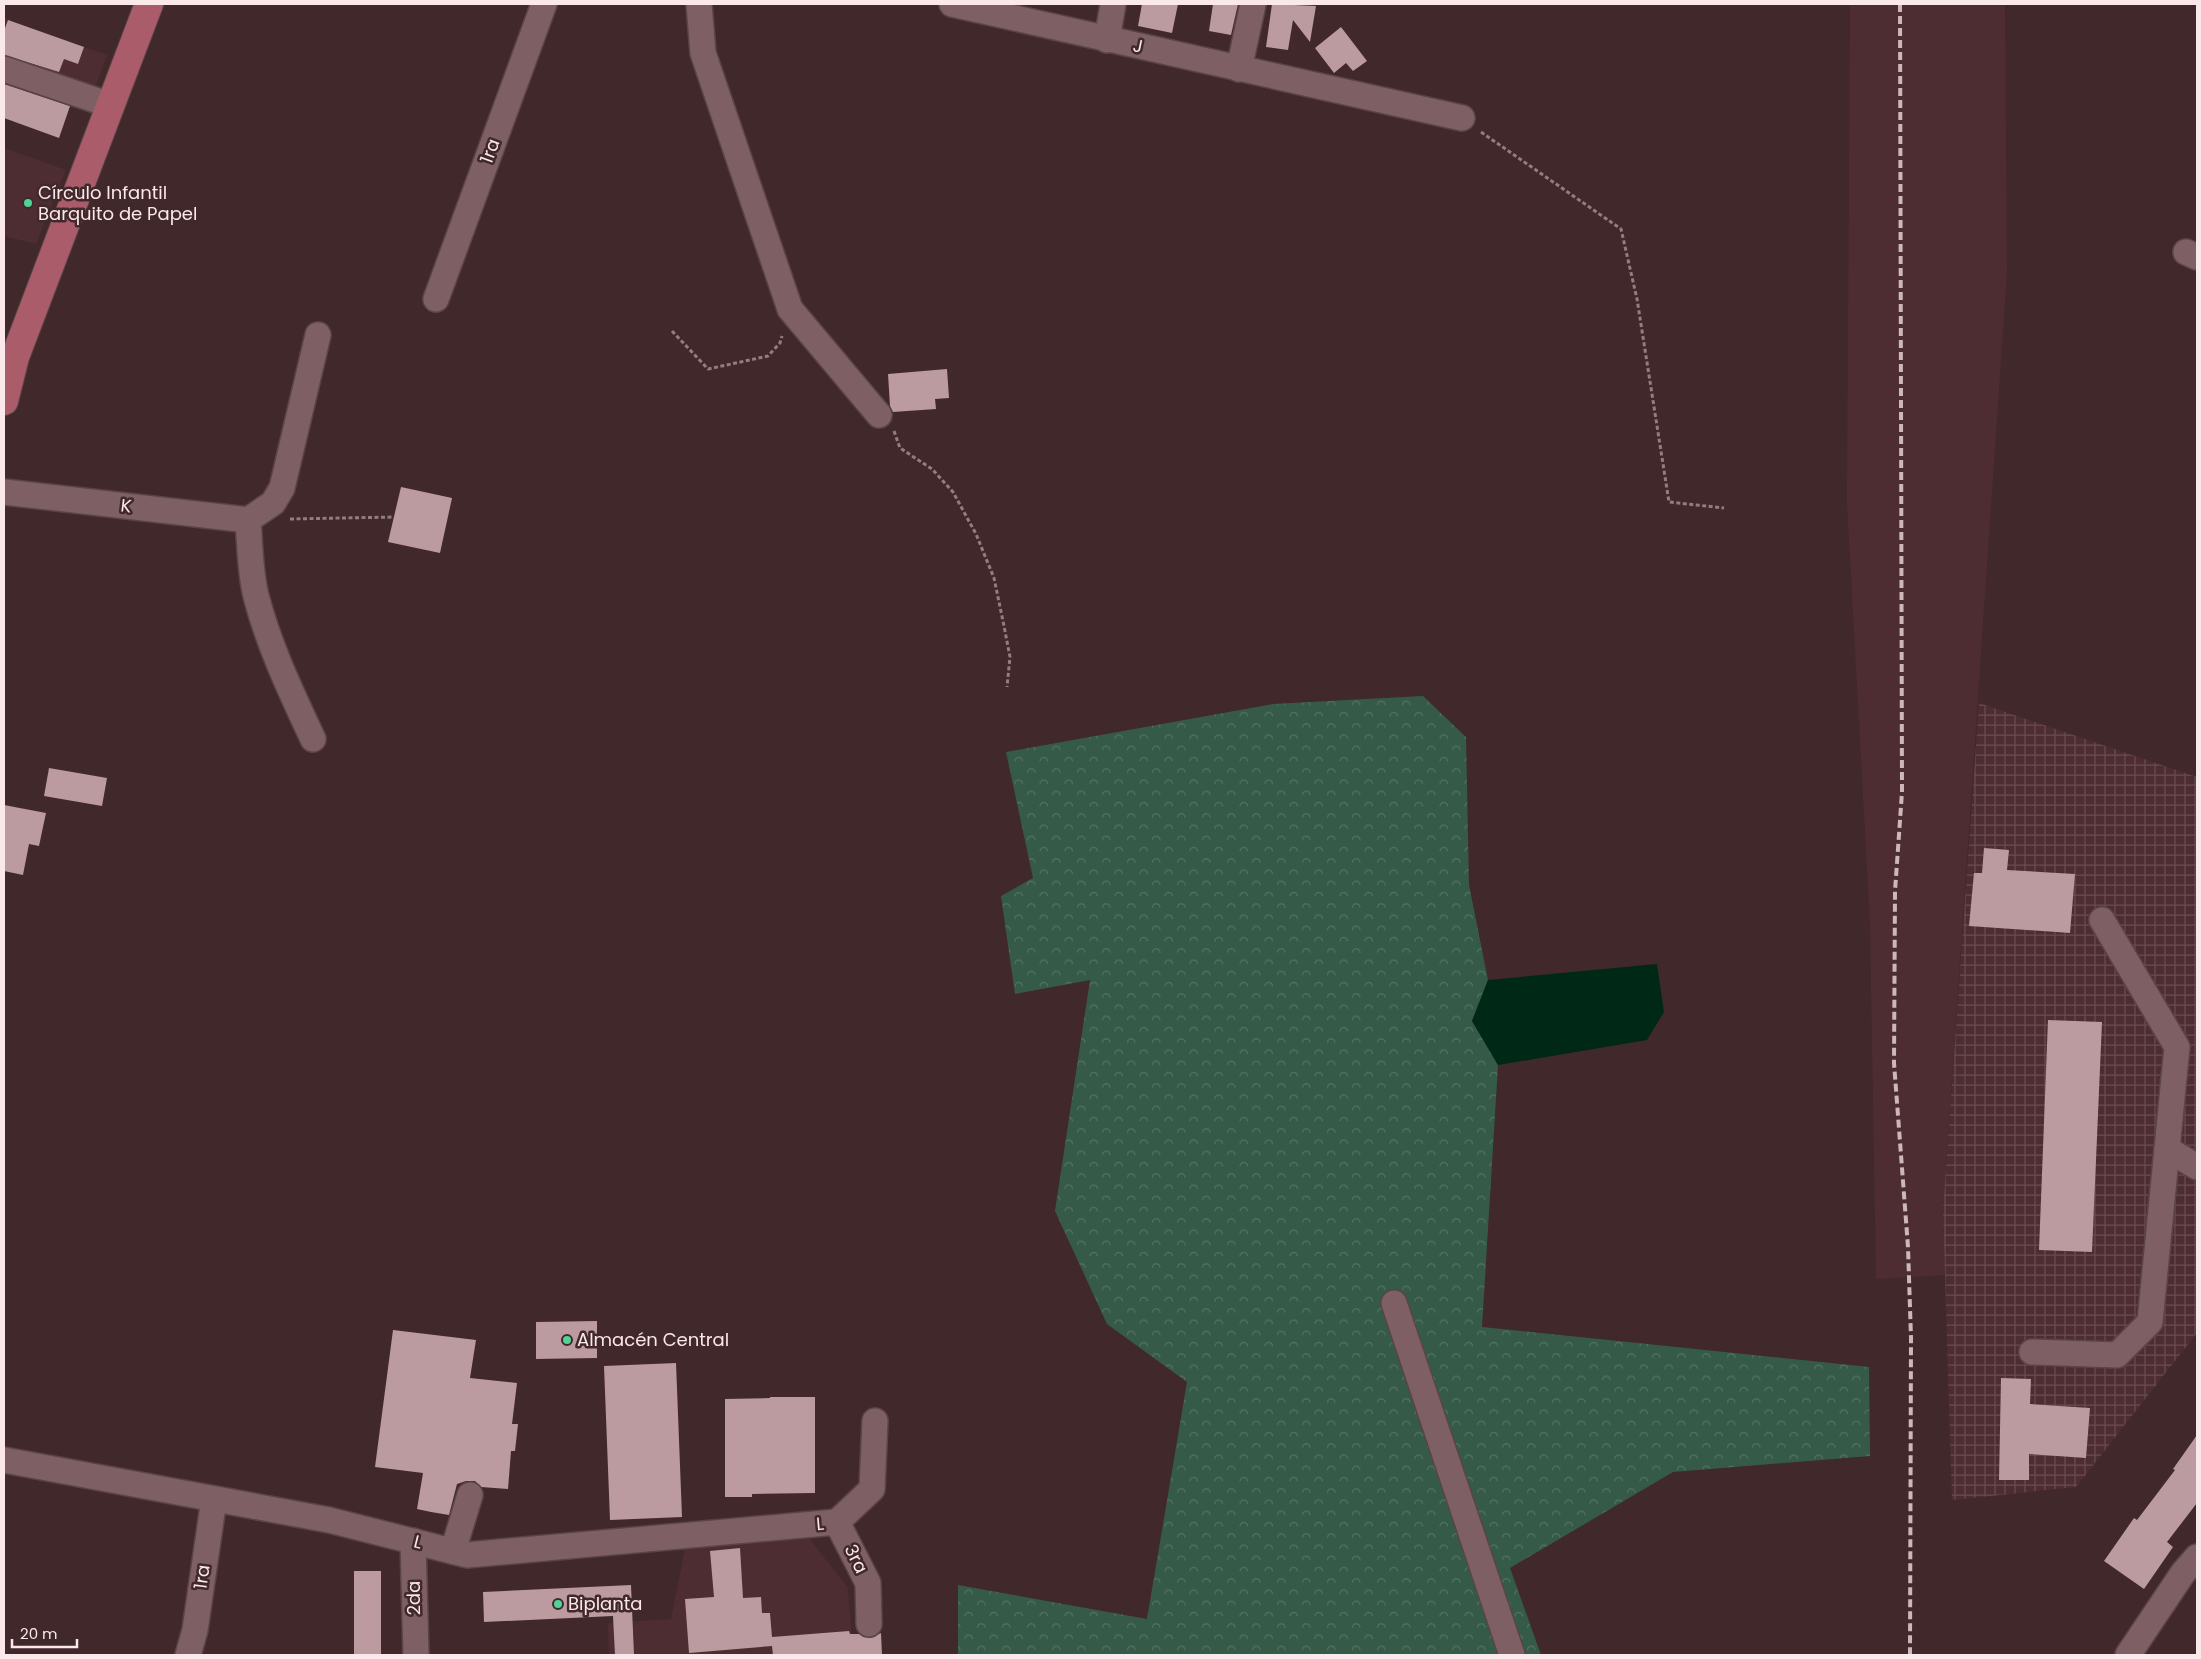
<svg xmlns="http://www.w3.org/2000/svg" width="2201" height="1659" viewBox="0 0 2201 1659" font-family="Poppins,sans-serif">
<defs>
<pattern id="industrial-grid" width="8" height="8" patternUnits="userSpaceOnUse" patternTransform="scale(1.25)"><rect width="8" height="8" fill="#4e2d32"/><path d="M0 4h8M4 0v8" fill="none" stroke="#684b50"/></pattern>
<pattern id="forest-crowns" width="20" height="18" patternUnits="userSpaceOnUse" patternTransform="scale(1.25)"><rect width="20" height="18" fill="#355b48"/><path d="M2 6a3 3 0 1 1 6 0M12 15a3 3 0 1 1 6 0" fill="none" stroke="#537363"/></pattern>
</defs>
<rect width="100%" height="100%" fill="#41282b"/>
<g fill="#4e2d32">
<polygon points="1850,4 2005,4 2007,272 1943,1210 1945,1275 1876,1279 1870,923 1847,503"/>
<polygon points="4,18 107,55 87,110 4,81"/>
<polygon points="4,148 66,170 36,244 4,236"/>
<polygon points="810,1539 848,1588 853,1655 609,1655 608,1623 671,1619 686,1544"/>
</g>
<polygon fill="url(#industrial-grid)" points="1979,703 2197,777 2197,1333 2076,1487 1952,1500 1943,1210"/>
<polygon fill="url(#forest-crowns)" points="1423,696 1466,737 1469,885 1488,980 1472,1021 1498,1065 1482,1327 1869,1367 1870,1456 1673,1472 1510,1568 1541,1655 958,1655 958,1585 1147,1619 1187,1382 1107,1324 1055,1211 1090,980 1015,994 1001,896 1033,878 1006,752 1273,704"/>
<polygon fill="#002817" points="1657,964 1664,1012 1647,1040 1498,1065 1472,1021 1488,980"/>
<g fill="#bb9b9f">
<polygon points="1142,4 1178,4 1172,33 1138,26"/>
<polygon points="1213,4 1238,4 1231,35 1209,31"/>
<polygon points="1272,4 1316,6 1310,42 1293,20 1288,50 1266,47"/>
<polygon points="8,20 84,47 78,64 64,59 59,72 4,55 4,31"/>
<polygon points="1341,27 1367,61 1353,71 1346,63 1334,73 1315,48"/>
<polygon points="4,84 70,106 59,138 4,118"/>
<polygon points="947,369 949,398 935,399 936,409 893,412 890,406 888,374"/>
<polygon points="401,487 452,498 440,553 388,542"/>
<polygon points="49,768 107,778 102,806 44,796"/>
<polygon points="4,805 46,813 39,846 29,844 23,875 4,871"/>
<polygon points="1984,848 2009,850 2007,870 2075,874 2070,933 1969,926 1974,873 1982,873"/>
<polygon points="2048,1020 2102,1022 2092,1252 2039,1250"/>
<polygon points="597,1321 597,1358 536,1359 536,1322"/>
<polygon points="393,1330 476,1340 470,1378 517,1383 512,1424 518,1424 515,1451 511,1451 508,1489 481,1487 475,1481 466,1481 457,1484 449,1515 431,1512 417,1509 423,1473 375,1467"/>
<polygon points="676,1363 682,1517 610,1520 604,1366"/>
<polygon points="2001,1378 2031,1379 2030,1404 2090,1408 2086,1458 2029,1454 2029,1480 1999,1480"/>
<polygon points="770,1397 815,1397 815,1493 752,1494 752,1497 725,1497 725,1399 770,1398"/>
<polygon points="2197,1435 2197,1503 2167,1542 2173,1547 2144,1589 2104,1561 2134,1518 2137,1520 2175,1470 2173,1469"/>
<polygon points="740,1548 743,1598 761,1597 762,1613 770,1613 772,1637 849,1631 850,1634 859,1634 870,1638 881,1633 882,1655 773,1655 772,1646 689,1653 685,1599 714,1597 710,1551"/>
<rect x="354" y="1571" width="27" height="84"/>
<polygon points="631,1585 634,1655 615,1655 613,1616 484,1622 483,1592"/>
</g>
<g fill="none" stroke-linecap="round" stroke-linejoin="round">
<g stroke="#5a4447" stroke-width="28">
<g id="minor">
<polyline points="699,4 703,53 790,309 879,415"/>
<polyline points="952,4 1462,118"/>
<polyline points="1107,40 1113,4"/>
<polyline points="4,69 110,105"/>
<polyline points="1239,69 1253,4"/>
<polyline points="2186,252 2197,257"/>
<polyline points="436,299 544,4"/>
<polyline points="4,492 248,520"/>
<path d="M 313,739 C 291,692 269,646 256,596 C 250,572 250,545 248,520 L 273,503 L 282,488 L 318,335"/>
<polyline points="2167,1149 2197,1167"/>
<polyline points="1394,1303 1512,1655"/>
<polyline points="2032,1352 2117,1355 2150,1322 2177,1047 2102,920"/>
<polyline points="4,1460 329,1520 467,1555 837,1522"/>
<polyline points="413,1541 416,1655"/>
<polyline points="453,1551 470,1495"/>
<polyline points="869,1624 868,1583 837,1522 872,1489 875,1421"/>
<polyline points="188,1655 195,1630 214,1499"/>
<polyline points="2128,1655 2183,1573 2197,1557"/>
</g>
</g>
<g stroke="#5a4447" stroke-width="30">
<polyline id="major" points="4,401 15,357 149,4"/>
</g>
<g stroke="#927d7f" stroke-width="3" stroke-dasharray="4 2.5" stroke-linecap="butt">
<polyline points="1481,132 1621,229 1637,299 1669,502 1724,508"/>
<polyline points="672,331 708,369 768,356 780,343 782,336"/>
<polyline points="894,431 900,448 932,469 953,492 976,534 994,578 1004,626 1010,657 1007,687"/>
<polyline points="290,519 394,517"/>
</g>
<use href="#minor" stroke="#7e6064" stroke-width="25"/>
<use href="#major" stroke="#aa5c6a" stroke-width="28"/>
<polyline stroke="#ccb8ba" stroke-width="4" stroke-dasharray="8 4" stroke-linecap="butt" points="1900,4 1902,792 1895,891 1894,1063 1908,1247 1911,1338 1910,1655"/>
</g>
<g fill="#50d398" stroke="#41282b" stroke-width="2">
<circle cx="28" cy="203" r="5"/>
<circle cx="567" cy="1340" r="5"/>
<circle cx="558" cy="1604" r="5"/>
</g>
<g text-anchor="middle" stroke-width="5" stroke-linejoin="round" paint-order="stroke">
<g font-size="18" fill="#fae8ea" stroke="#41282b">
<text transform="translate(1138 46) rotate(12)" y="6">J</text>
<text transform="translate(490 151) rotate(-70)" y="6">1ra</text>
<text transform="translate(126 506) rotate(7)" y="6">K</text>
<text transform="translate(820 1524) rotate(-5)" y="6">L</text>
<text transform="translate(418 1542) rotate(14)" y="6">L</text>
<text transform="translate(856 1559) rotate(63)" y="6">3ra</text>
<text transform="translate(202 1577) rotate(-82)" y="6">1ra</text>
<text transform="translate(414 1598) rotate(-91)" y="6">2da</text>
</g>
<g font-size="18" fill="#fae8ea" stroke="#41282b" text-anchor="start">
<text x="38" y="199">Círculo Infantil<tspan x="38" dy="21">Barquito de Papel</tspan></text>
<text x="577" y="1346">Almacén Central</text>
<text x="568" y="1610">Biplanta</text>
</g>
</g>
<rect width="2201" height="1659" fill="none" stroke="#fae8ea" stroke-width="10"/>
<path d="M12 1639v8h65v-8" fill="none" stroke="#fae8ea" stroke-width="2.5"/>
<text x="20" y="1639" font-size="15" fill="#fae8ea" stroke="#41282b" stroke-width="4" paint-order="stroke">20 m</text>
</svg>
